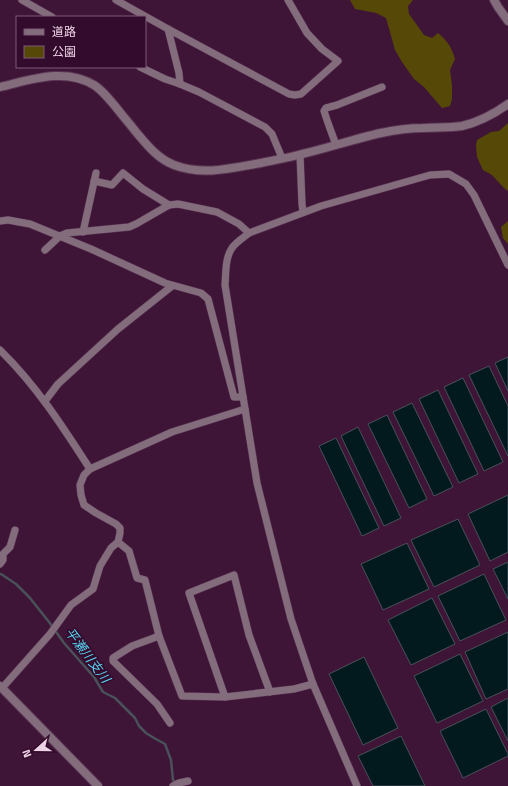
<svg xmlns="http://www.w3.org/2000/svg" width="508" height="786" viewBox="0 0 508 786" font-family="'Titillium Web','Noto Sans JP',sans-serif">
<rect width="100%" height="100%" fill="#3e1536"/>
<g fill="#564806">
<path d="M 350,0 L 413,0 L 408,6 L 409,14 L 424,35 L 432,38 L 438,33 C 447,40 452,48 455,59 L 450,70 L 452,85 L 452,99 L 450,106 L 442,108 L 424,87 L 414,79 L 402,62 L 395,50 L 386,18 L 376,13 L 355,9 Z"/>
<polygon points="508,123 508,191 504,188 492,175 483,170 477,157 476,146 477,140 491,132 499,131"/>
<polygon points="508,221 508,244 503,238 501,227"/>
</g>
<g fill="#02191e" stroke="#49515a">
<polygon points="508,357 508,391 495,363"/>
<polygon points="489,366 508,406 508,456 469,375"/>
<polygon points="463,378 503,462 484,471 444,387"/>
<polygon points="438,390 478,474 459,483 419,399"/>
<polygon points="412,403 453,487 434,496 393,412"/>
<polygon points="387,415 427,499 409,508 368,424"/>
<polygon points="358,427 401,518 384,526 341,436"/>
<polygon points="336,438 379,528 362,536 319,446"/>
<polygon points="508,495 508,552 490,561 468,514"/>
<polygon points="458,519 480,565 434,587 411,540"/>
<polygon points="407,543 429,589 383,610 361,564"/>
<polygon points="508,562 508,599 493,569"/>
<polygon points="484,574 506,620 460,641 438,596"/>
<polygon points="432,598 455,644 411,665 388,620"/>
<polygon points="508,632 508,689 486,699 465,652"/>
<polygon points="460,654 483,701 437,723 414,676"/>
<polygon points="364,657 398,728 363,745 329,674"/>
<polygon points="508,698 508,741 491,707"/>
<polygon points="486,709 508,754 508,756 463,778 440,731"/>
<polygon points="401,736 425,786 373,786 358,756"/>
</g>
<g fill="none" stroke-linecap="round" stroke-linejoin="round">
<polyline stroke="#49515a" stroke-width="2.5" points="1,574 16,584 30,598 49,622 64,643 94,677 103,692 115,698 135,718 139,726 146,733 154,738 165,744 171,760 173,780 176,784"/>
<g stroke="#5a3352" stroke-width="8">
<g id="minor">
<polyline points="22,0 52,17"/>
<polyline points="116,0 168,29 289,94 295,95 301,94 338,61 322,49 307,33 288,0"/>
<polyline points="168,29 179,73 180,84"/>
<polyline points="140,67 165,79 180,84 199,92 265,127 272,134 282,158"/>
<polyline points="336,145 328,123 324,111 326,108 337,105 382,87"/>
<polyline points="300,155 302,204 303,212"/>
<polyline points="94,181 112,185 123,173 143,189 169,205"/>
<polyline points="0,221 8,220 30,224 91,249 165,283 201,293 208,299 234,397 243,397"/>
<polyline points="83,232 96,173"/>
<polyline points="45,250 60,236 67,233 129,227 136,224 169,205 178,204 217,212 239,224 249,233"/>
<path d="M 0,350 C 36,385 63,427 90,469"/>
<polyline points="45,401 58,384 118,329 172,286"/>
<polyline points="245,409 172,432 90,469 84,475 80,485 81,495 84,505 96,513 116,524 120,528 120,533 118,542 129,551 137,578 145,580 159,636 182,696 225,697 294,689 313,684"/>
<polyline points="0,564 3,560 3,554 10,547 15,530"/>
<polyline points="159,636 132,646 113,658 113,661 157,704 170,723"/>
<polyline points="3,689 3,687 50,634 71,605 93,589 100,566 111,548 118,542"/>
<polyline points="225,697 189,593 234,575 249,635 270,692"/>
<polyline points="173,786 179,783 188,781"/>
<path d="M 357,786 L 313,684 L 291,619 L 257,483 L 225,285 C 226,273 225,258 232,248 C 236,242 243,238 249,233 L 321,206 L 430,175 L 449,174 L 466,184 L 474,195 L 508,265"/>
</g>
</g>
<g stroke="#5a3352" stroke-width="10">
<g id="tertiary">
<polyline points="494,0 498,7 508,21"/>
<path d="M 0,87 C 30,80 65,67 94,85 C 102,90 109,99 115,106 C 122,115 129,123 136,132 C 147,145 158,159 174,165 C 203,176 232,168 261,163 C 274,160 288,158 302,154 C 328,148 354,139 381,133 C 395,130 408,128 423,128 C 436,127 449,128 462,126 C 479,122 494,114 508,104"/>
<polyline points="0,686 98,786"/>
</g>
</g>
<use href="#minor" stroke="#836d7d" stroke-width="7"/>
<use href="#tertiary" stroke="#836d7d" stroke-width="8"/>
</g>
<g text-anchor="middle" stroke-width="3.5" stroke-linejoin="round" paint-order="stroke">
<g font-size="13" font-style="italic" fill="#57d1ed" stroke="#330b2c">
<text transform="translate(88 655) rotate(53)" y="5">平瀬川支川</text>
</g>
</g>
<rect x="16" y="16" width="130" height="52" fill="#330b2c" stroke="#7e5b77"/>
<rect x="24" y="29" width="20" height="6" fill="#836d7d" stroke="#7e5b77"/>
<text x="52" y="36" font-size="12" fill="#eed3e7">道路</text>
<rect x="24" y="46" width="20" height="12" fill="#564806" stroke="#7e5b77"/>
<text x="52" y="56" font-size="12" fill="#eed3e7">公園</text>
<g transform="translate(36 750) rotate(249)" stroke="#330b2c" stroke-width="3" paint-order="stroke">
<path d="M0-3L7 15L0 10L-7 15Z" fill="#eed3e7"/>
<text y="-6" font-size="11" font-weight="bold" text-anchor="middle" fill="#eed3e7">N</text>
</g>
</svg>
